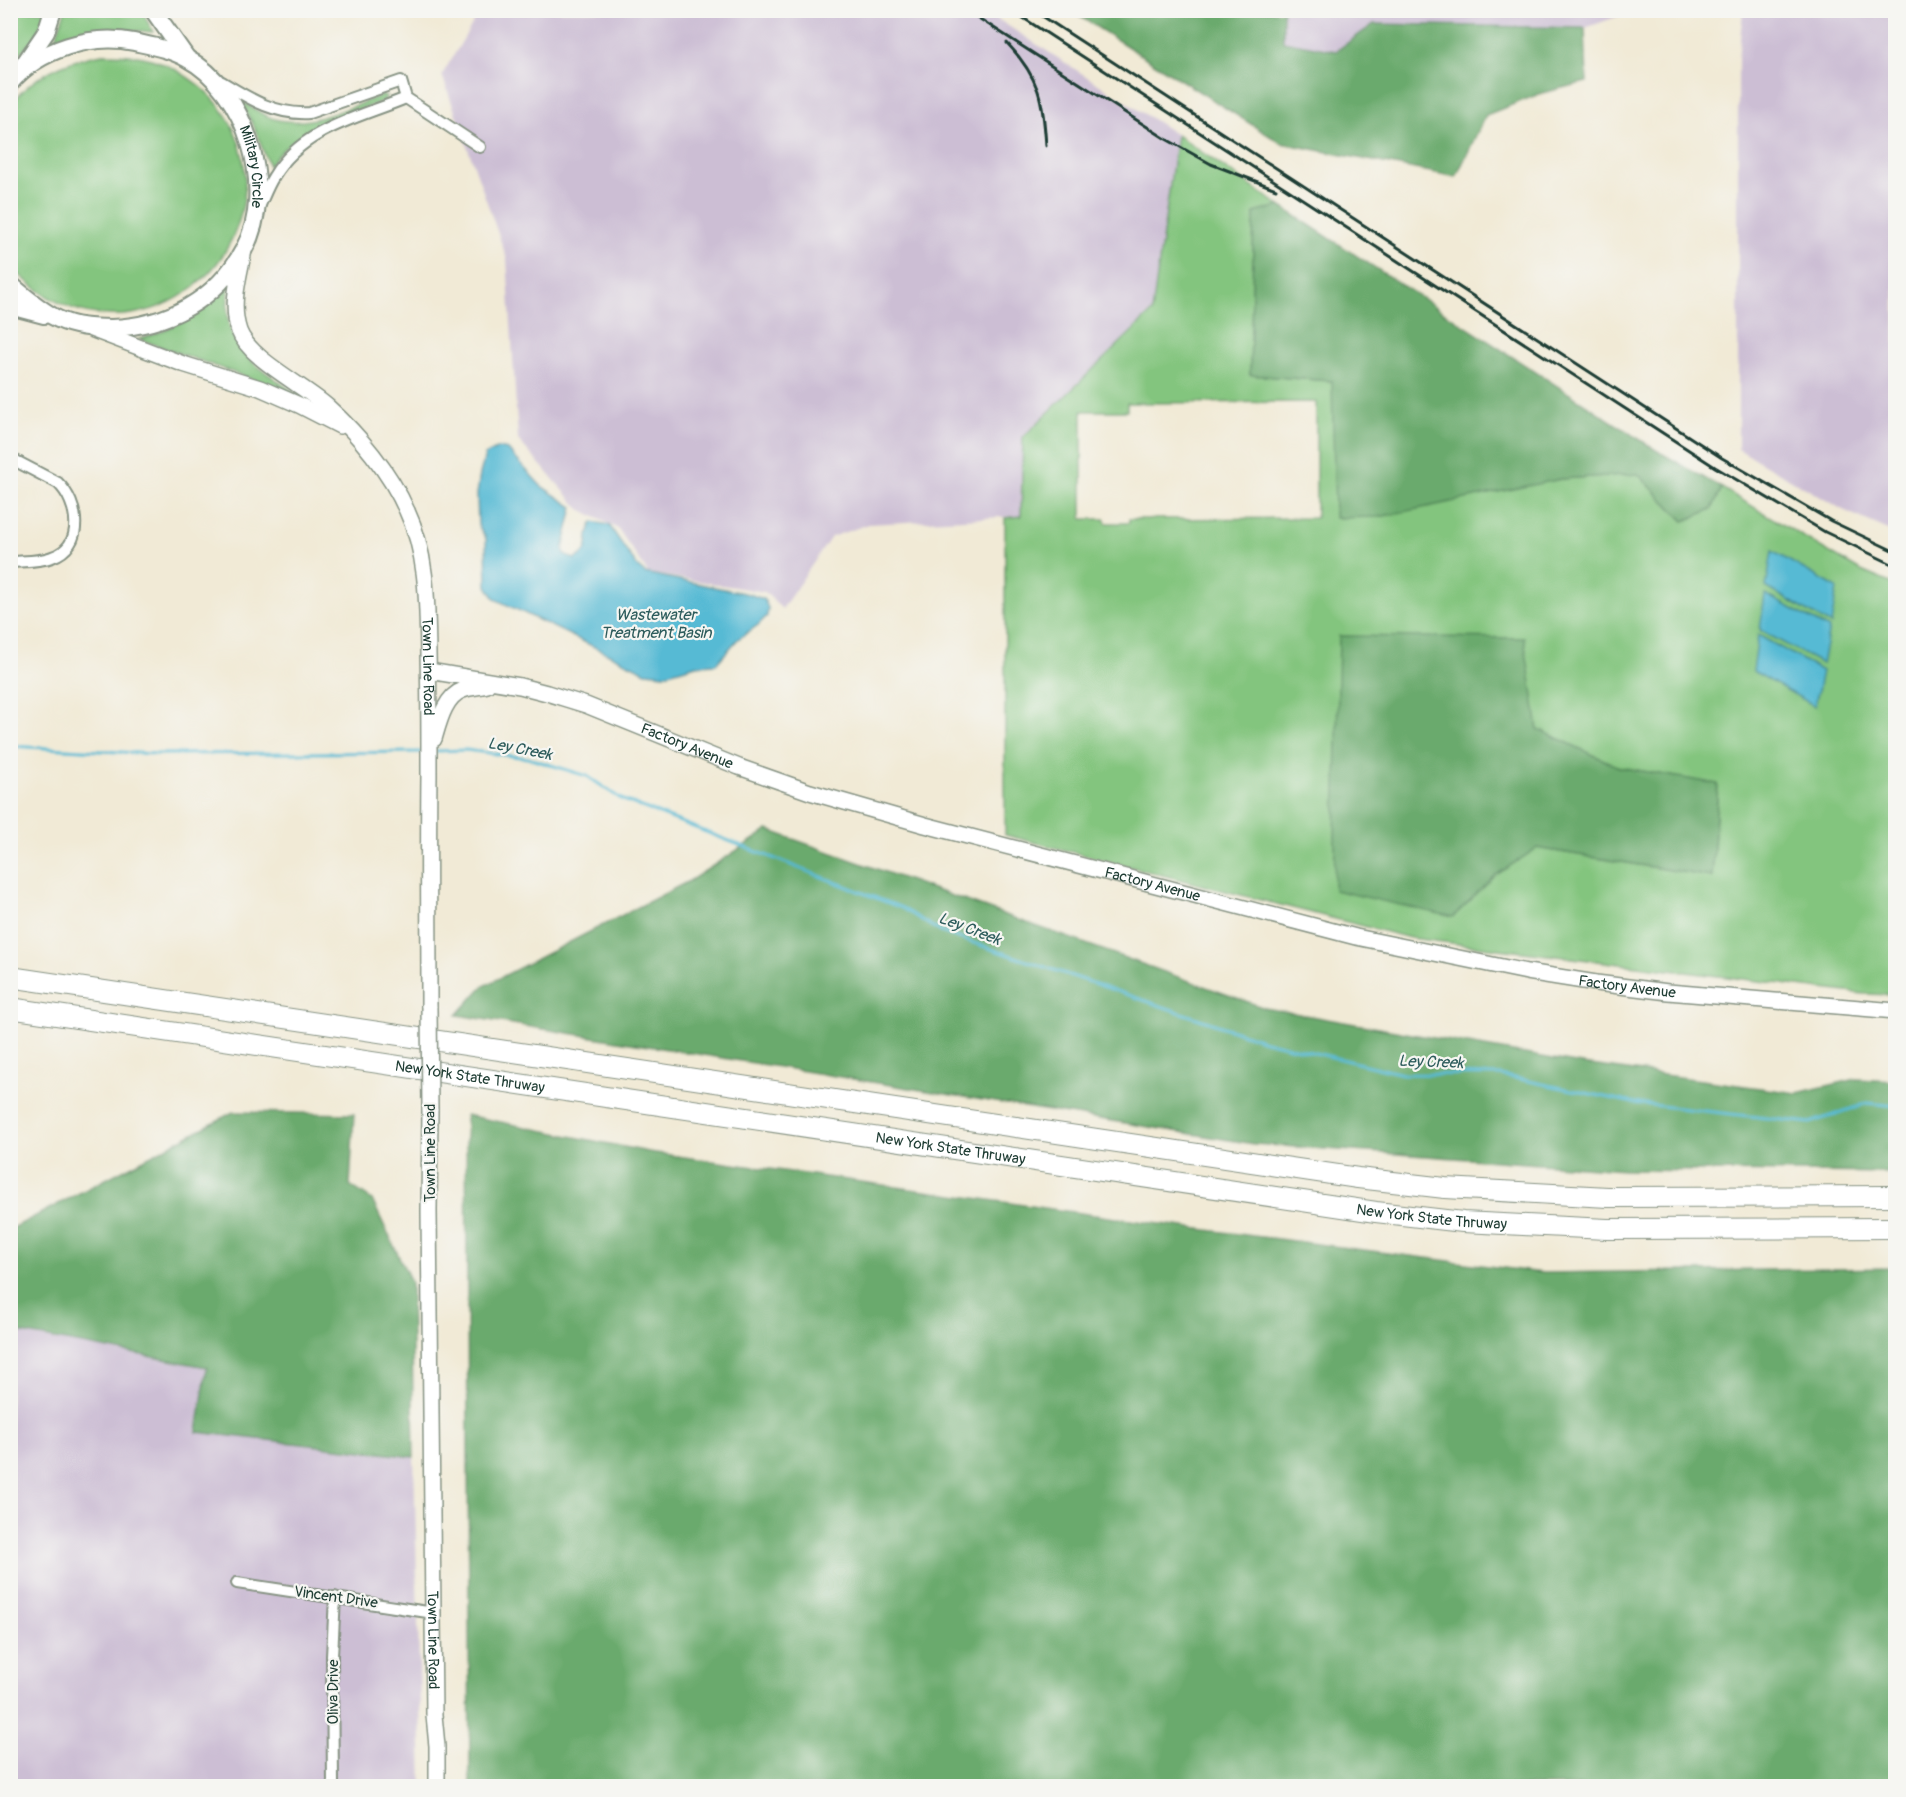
<svg xmlns="http://www.w3.org/2000/svg" width="1906" height="1797" viewBox="0 0 1906 1797" font-family="Pangolin,sans-serif">
<rect width="100%" height="100%" fill="#f6f6f2"/>
<filter id="ink" filterUnits="userSpaceOnUse"><feTurbulence type="fractalNoise" baseFrequency=".0167" numOctaves="2"/><feDisplacementMap in="SourceGraphic" scale="12" xChannelSelector="R" yChannelSelector="G"/><feConvolveMatrix kernelMatrix="1 2 1 2 8 2 1 2 1" color-interpolation-filters="sRGB"/></filter>
<filter id="wash" filterUnits="userSpaceOnUse"><feTurbulence type="fractalNoise" baseFrequency=".008" numOctaves="4" result="noise"/><feDisplacementMap in="SourceGraphic" scale="24" xChannelSelector="R" yChannelSelector="G"/><feGaussianBlur stdDeviation="1.35" result="paint"/><feColorMatrix in="noise" values="0 0 0 0 0 0 0 0 0 0 0 0 0 0 0 0 0 1.4 0 .05"/><feComposite in="paint" operator="in"/></filter>
<g filter="url(#wash)">
<rect width="100%" height="100%" fill="#f1ead6"/>
<g fill="#ccbed4">
<polygon points="480,11 985,11 1177,135 1152,312 1023,437 1021,516 869,524 831,537 782,609 765,592 648,573 618,529 580,509 518,440 507,259 442,75"/>
<polygon points="1283,11 1633,11 1585,28 1374,24 1336,51 1283,41"/>
<polygon points="1743,11 1895,11 1895,533 1843,510 1738,449 1738,58"/>
<polygon points="10,1331 208,1367 198,1432 414,1457 422,1786 11,1786"/>
</g>
<g fill="#83c57e" stroke="#518159" stroke-width="1.5" fill-rule="evenodd">
<polygon points="16,11 47,11 35,38 11,62 11,23"/>
<path d="M 65,11 L 142,11 L 153,32 C 118,28 83,30 50,46 L 57,34 Z"/>
<path d="M 102,54 C 117,54 132,54 147,58 C 168,63 186,75 202,88 C 289,164 235,305 123,315 C 78,318 40,298 11,266 L 11,104 C 34,74 65,61 102,54 Z"/>
<path d="M 382,95 L 386,96 L 385,100 C 345,118 295,126 269,166 L 253,124 L 240,101 C 253,107 264,117 278,120 C 313,127 350,107 382,95 Z"/>
<path d="M 1177,135 L 1280,206 L 1254,213 L 1250,375 L 1332,381 L 1474,496 L 1561,479 L 1638,474 L 1684,521 L 1712,509 L 1722,488 L 1859,570 L 1895,585 L 1895,995 L 1863,994 L 1410,938 L 1005,835 L 1005,518 L 1021,516 L 1023,437 L 1152,312 ZM 1316,402 L 1316,518 L 1129,519 L 1129,523 L 1106,523 L 1105,519 L 1082,519 L 1082,411 L 1127,411 L 1127,403 ZM 1538,729 L 1619,767 L 1718,784 L 1712,877 L 1536,848 L 1496,875 L 1453,917 Z"/>
<path d="M 230,280 C 229,292 226,305 228,317 C 232,356 266,372 294,392 L 294,394 L 139,339 C 178,329 204,309 230,280 Z"/>
</g>
<g fill="#6aaa6d" stroke="#447450" stroke-width="1.5">
<polygon points="1071,11 1283,11 1283,41 1336,51 1374,24 1585,28 1587,82 1542,93 1486,115 1456,177 1281,143"/>
<polygon points="1280,206 1656,450 1722,488 1712,509 1684,521 1638,474 1561,479 1379,517 1335,518 1332,381 1250,375 1254,213"/>
<polygon points="1339,636 1524,638 1538,729 1619,767 1718,784 1712,877 1537,848 1496,875 1453,917 1334,890"/>
<polygon points="768,830 1265,1008 1576,1063 1797,1093 1856,1079 1895,1081 1895,1173 1624,1170 1254,1144 457,1015 482,987 691,880"/>
<polygon points="233,1112 354,1114 350,1185 372,1200 411,1282 414,1457 197,1432 207,1367 11,1331 11,1229"/>
<polygon points="466,1115 649,1152 1137,1221 1543,1273 1895,1268 1895,1786 470,1786"/>
</g>
<g fill="#56bad4" stroke="#3a7c84" stroke-width="1.5">
<path d="M 498,448 L 508,450 L 541,486 L 573,507 L 563,549 L 566,556 L 575,559 C 595,549 582,538 593,522 L 609,525 L 637,566 L 645,573 L 749,594 L 764,599 L 768,608 L 767,616 L 758,625 L 737,640 L 716,664 L 696,665 L 665,674 L 646,672 L 495,599 L 487,586 L 486,538 L 478,525 L 477,494 L 480,474 L 485,455 Z"/>
<polygon points="1772,551 1837,588 1831,625 1766,587"/>
<polygon points="1765,594 1829,629 1822,664 1760,630"/>
<polygon points="1758,635 1822,671 1815,706 1753,671"/>
</g>
<g fill="none" stroke-linecap="round" stroke-linejoin="round">
<g stroke="#56bad4" stroke-width="3">
<polyline points="10,746 156,754 425,752"/>
<polyline points="435,751 466,750 528,758 587,776 621,799 902,908 941,932 1265,1041 1403,1074 1500,1075 1634,1103 1810,1123 1868,1103 1896,1106"/>
</g>
</g>
</g>
<g filter="url(#ink)">
<g fill="none" stroke-linecap="round" stroke-linejoin="round">
<g stroke="#889485" stroke-width="14">
<g id="street">
<path d="M 222,82 C 250,99 275,115 309,113 L 401,81 L 406,98 L 480,147"/>
<path d="M 260,205 C 264,196 268,185 274,176 C 303,128 358,118 406,98"/>
<path d="M 10,458 L 58,483 C 79,503 85,546 52,557 C 40,562 24,561 10,562"/>
<polyline points="237,1583 434,1613"/>
<polyline points="333,1786 332,1656 335,1597"/>
</g>
</g>
<g stroke="#889485" stroke-width="18">
<g id="secondary">
<path id="s1" d="M 244,250 C 239,276 230,305 239,331 C 249,359 305,386 328,407 C 359,435 390,472 407,511 C 428,555 427,605 428,653 C 429,694 429,735 429,776 C 428,853 429,930 429,1007"/>
<polyline points="91,329 183,364 260,388 299,405 340,426"/>
<path id="s2" d="M 429,671 L 520,686 L 547,693 L 586,705 L 739,767 L 810,792 L 925,825 L 1356,937 L 1527,972 L 1596,983 L 1668,992 L 1896,1011"/>
<path d="M 434,739 C 439,722 445,696 463,690 C 471,687 480,687 487,685"/>
<path id="s3" d="M 430,1109 L 429,1211 L 434,1715 L 437,1746 L 437,1786"/>
</g>
</g>
<g stroke="#889485" stroke-width="20">
<g id="primary">
<polyline points="153,10 186,57"/>
<polyline points="22,67 46,32 53,10"/>
<path id="s4" d="M 10,83 C 39,49 92,33 134,42 C 152,46 170,49 186,58 C 246,89 277,189 244,249 C 217,300 167,326 111,328 C 92,328 75,327 58,319 C 41,311 24,296 10,284"/>
<polyline points="10,306 44,315"/>
</g>
</g>
<g stroke="#889485" stroke-width="22">
<g id="highway">
<polyline points="10,977 1358,1178 1445,1188 1608,1197 1896,1196"/>
<path id="s5" d="M 10,1008 L 1376,1212 L 1463,1222 L 1607,1229 L 1896,1228"/>
</g>
</g>
<use href="#street" stroke="#fff" stroke-width="10"/>
<use href="#secondary" stroke="#fff" stroke-width="15"/>
<use href="#primary" stroke="#fff" stroke-width="16"/>
<use href="#highway" stroke="#fff" stroke-width="20"/>
<g stroke="#1f3d34" stroke-width="3">
<polyline points="966,10 1166,139 1211,164 1276,189"/>
<polyline points="1011,10 1715,467 1825,532 1896,566"/>
<polyline points="1033,10 1722,458 1831,521 1896,552"/>
<path d="M 1007,43 C 1040,78 1043,100 1046,146"/>
</g>
<g stroke="#889485" stroke-width="18" stroke-linecap="butt">
<polyline id="secondary-bridge" points="429,1007 430,1109"/>
</g>
<use href="#secondary-bridge" stroke="#fff" stroke-width="15"/>
</g>
</g>
<g text-anchor="middle" stroke-width="4.5" stroke-linejoin="round" paint-order="stroke">
<g font-size="15" fill="#1f3d34" stroke="#f6f6f2">
<text dy="5" stroke="none"><textPath href="#s4" startOffset="324">Military Circle</textPath></text>
<text dy="5" stroke="none"><textPath href="#s1" startOffset="490">Town Line Road</textPath></text>
<text dy="5" stroke="none"><textPath href="#s2" startOffset="270">Factory Avenue</textPath></text>
<text dy="5" stroke="none"><textPath href="#s2" startOffset="756">Factory Avenue</textPath></text>
<text dy="5" stroke="none"><textPath href="#s2" startOffset="1242">Factory Avenue</textPath></text>
<text dy="5" stroke="none"><textPath href="#s5" startOffset="465">New York State Thruway</textPath></text>
<text dy="5" stroke="none"><textPath href="#s5" startOffset="951">New York State Thruway</textPath></text>
<text transform="translate(430 1153) rotate(-90)" y="5">Town Line Road</text>
<text dy="5" stroke="none"><textPath href="#s5" startOffset="1437">New York State Thruway</textPath></text>
<text transform="translate(336 1597) rotate(8)" y="5">Vincent Drive</text>
<text dy="5" stroke="none"><textPath href="#s3" startOffset="531">Town Line Road</textPath></text>
<text transform="translate(333 1692) rotate(-90)" y="5">Oliva Drive</text>
</g>
<g font-size="16" font-style="italic" fill="#2d5c5c" stroke="#f6f6f2">
<text x="656" y="620">Wastewater<tspan x="656" dy="18">Treatment Basin</tspan></text>
<text transform="translate(520 748) rotate(11)" y="6">Ley Creek</text>
<text transform="translate(970 928) rotate(21)" y="6">Ley Creek</text>
<text transform="translate(1431 1061) rotate(2)" y="6">Ley Creek</text>
</g>
</g>
<rect width="1906" height="1797" fill="none" stroke="#f6f6f2" stroke-width="36"/>
</svg>
